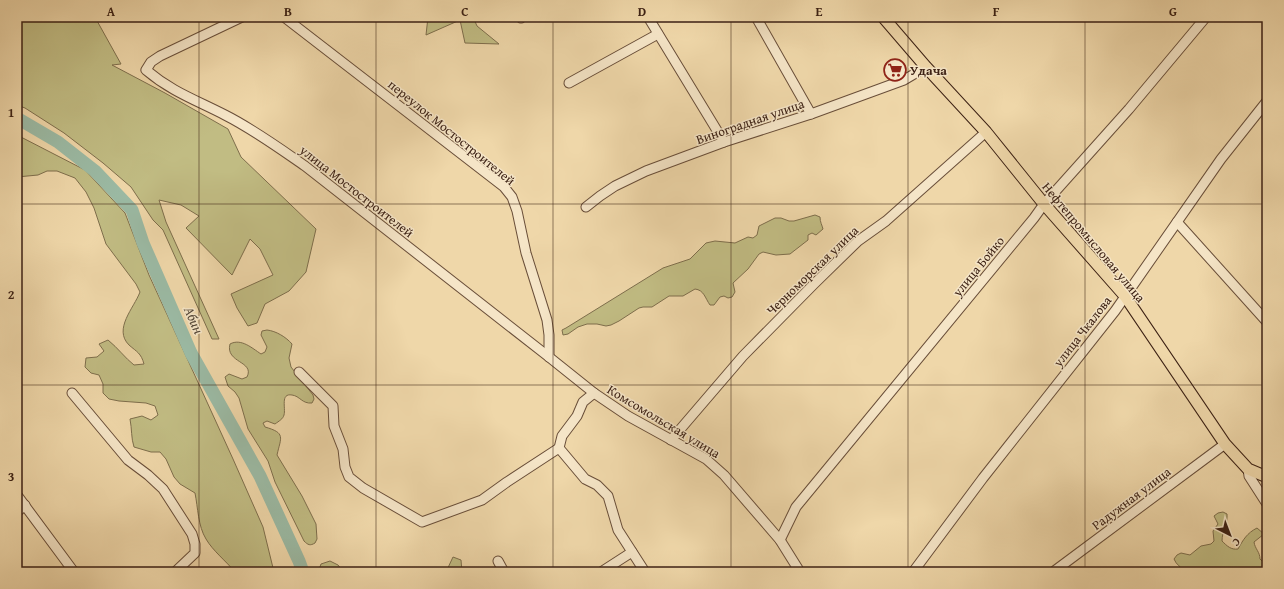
<svg xmlns="http://www.w3.org/2000/svg" width="1284" height="589" viewBox="0 0 1284 589" font-family="'Gentium Book Plus',serif">
<rect width="100%" height="100%" fill="#efd7a9"/>
<filter id="stains"><feTurbulence type="fractalNoise" baseFrequency=".005" numOctaves="4"/><feColorMatrix values="0 0 0 0 .2 0 0 0 0 .09 0 0 0 0 .02 0 0 0 .5 -.17"/></filter>
<radialGradient id="worn" r=".72"><stop offset=".6" stop-color="#630" stop-opacity="0"/><stop offset="1" stop-color="#630" stop-opacity=".3"/></radialGradient>
<g fill="#c1bc83" stroke="#7e6e4c">
<polygon points="17,17 97,17 96,19 121,64 112,65 165,93 228,129 241,157 316,229 306,272 289,291 265,304 257,323 248,326 237,308 231,294 273,275 260,249 250,239 232,275 186,228 199,216 181,205 159,200 166,222 219,339 212,339 163,230 153,220 131,187 103,163 64,133 25,108 17,105"/>
<polygon points="428,17 473,17 477,26 499,44 465,43 460,20 426,35"/>
<path d="M 17,135 L 85,170 L 125,213 L 149,275 L 233,459 L 263,527 L 274,572 L 235,572 C 226,561 213,551 206,539 C 198,526 198,508 195,493 L 180,484 L 174,477 L 166,459 L 160,452 L 151,452 L 134,447 C 131,438 132,429 130,419 L 142,416 L 151,420 L 158,415 L 155,406 L 146,403 L 119,401 L 109,399 L 103,393 L 103,384 L 99,375 L 91,373 L 85,367 L 86,358 L 97,357 L 104,351 L 99,344 L 108,340 C 118,348 125,358 134,365 L 144,364 C 141,353 137,352 129,345 C 113,329 134,308 140,292 L 136,284 L 106,244 L 94,208 L 86,192 L 75,178 L 57,171 L 47,171 L 38,175 L 17,177 Z"/>
<path d="M 815,215 L 820,217 C 820,222 822,225 823,229 L 816,235 L 812,233 L 808,235 L 808,240 L 790,254 L 776,255 L 763,252 L 759,254 L 748,269 L 733,283 L 735,292 L 732,297 L 728,298 L 724,296 L 720,297 L 714,305 L 710,305 C 705,298 704,290 695,289 L 683,296 L 669,296 L 652,307 L 643,307 L 639,308 L 619,321 L 611,325 L 606,326 L 597,324 L 587,324 L 578,327 L 568,334 L 563,335 L 562,330 L 566,328 L 663,268 L 690,259 L 706,243 L 715,241 L 735,243 L 748,237 L 753,238 L 757,235 L 759,226 L 775,218 L 781,218 L 789,221 L 794,221 Z"/>
<path d="M 267,330 C 276,331 286,337 292,344 L 289,358 L 291,367 L 313,395 L 314,399 L 312,403 C 302,404 300,396 292,395 C 280,393 286,408 284,415 C 283,419 279,421 275,424 L 267,421 L 263,423 L 265,427 C 286,433 281,437 277,455 L 302,496 L 316,524 L 317,539 L 315,543 C 310,546 308,545 304,541 L 275,482 L 268,461 L 248,429 L 239,398 L 235,392 L 228,386 L 225,377 L 229,374 L 242,379 L 247,377 C 255,361 225,363 230,344 C 241,338 252,348 261,354 L 265,352 L 267,347 L 261,335 L 262,331 Z"/>
<path d="M 1223,512 L 1227,514 C 1228,523 1222,531 1222,541 C 1227,546 1231,550 1238,549 C 1243,540 1247,533 1257,528 L 1264,534 L 1254,542 C 1255,549 1260,552 1260,559 L 1267,566 L 1267,572 L 1184,572 C 1182,567 1176,565 1174,559 L 1177,555 L 1181,553 L 1190,555 L 1201,546 L 1211,544 L 1214,541 L 1213,531 L 1218,524 L 1214,516 L 1218,513 Z"/>
<polygon points="453,557 461,560 462,572 446,572"/>
<polygon points="330,561 338,565 344,572 318,572 321,564"/>
</g>
<g fill="none" stroke-linecap="round" stroke-linejoin="round">
<polyline stroke="#9bbaa4" stroke-width="13" points="17,118 58,142 95,171 132,210 143,243 191,353 260,476 299,561 303,572"/>
<g stroke="#694e39" stroke-width="11">
<g id="minor">
<path d="M 242,17 L 160,56 L 151,62 L 146,70 C 172,92 196,100 225,115 C 253,129 279,148 305,166 L 549,357 L 594,393 L 628,416 L 706,459 L 724,475 L 780,540 L 800,572"/>
<polyline points="284,17 504,187 512,197 517,211 526,253 547,320 549,335 549,357"/>
<polyline points="648,17 724,142"/>
<polyline points="756,17 811,114"/>
<polyline points="521,18 522,17"/>
<polyline points="569,83 658,34"/>
<polyline points="586,207 600,196 615,186 646,171 724,142 811,114 904,80 926,67"/>
<polyline points="1177,222 1267,322"/>
<polyline points="299,372 333,406 334,426 343,449 345,467 349,477 363,488 422,522 482,500 507,482 559,448 562,436 577,416 583,402 594,393"/>
<polyline points="72,393 128,460 148,475 163,489 192,534 195,544 195,553 175,572"/>
<polyline points="671,440 743,356 814,284 858,241 886,221 986,132"/>
<polyline points="559,448 585,479 597,485 608,496 618,530 645,572"/>
<polyline points="1248,469 1249,476 1267,504"/>
<polyline points="17,495 74,572"/>
<polyline points="17,512 25,505"/>
<polyline points="780,540 796,507 1034,218 1044,204 1129,109 1206,17"/>
<polyline points="498,561 504,572"/>
<polyline points="601,572 632,552"/>
<polyline points="913,572 983,478 1115,311 1221,159 1267,101"/>
<polyline points="1053,572 1225,444"/>
</g>
</g>
<g stroke="#3c2114" stroke-width="13">
<polyline id="major" points="883,17 926,67 986,132 1044,204 1125,296 1225,444 1248,469 1267,477"/>
</g>
<use href="#minor" stroke="#f5e5c7" stroke-width="9"/>
<use href="#major" stroke="#efd7a9" stroke-width="11"/>
</g>
<path fill="none" stroke="#3c2114" stroke-width="1" stroke-opacity="0.55" d="M 199,17 L 199,572M 376,17 L 376,572M 553,17 L 553,572M 731,17 L 731,572M 908,17 L 908,572M 1085,17 L 1085,572M 17,204 L 1267,204M 17,385 L 1267,385"/>
<defs>
<g id="supermarket-ring" transform="scale(1.15)"><circle r="9.5" fill="#f5e5c7" stroke="#8f2418" stroke-width="1.5"/><path d="M-6-5.5h2.5l.6 2H6L4.5 2H-2.5L-4.4-4H-6ZM-1.5 3.2a1.3 1.3 0 1 0 .1 0ZM3 3.2a1.3 1.3 0 1 0 .1 0Z" fill="#8f2418"/></g>
</defs>
<g fill-rule="evenodd">
<use href="#supermarket-ring" x="895" y="70"/>
</g>
<g text-anchor="middle" stroke-width="3" stroke-linejoin="round" paint-order="stroke">
<g font-size="13" font-weight="bold" fill="#3c2114" stroke="#f5e5c7" text-anchor="start">
<text x="910" y="75">Удача</text>
</g>
<g font-size="13" fill="#3c2114" stroke="#f5e5c7">
<text transform="translate(750 121) rotate(-19)" y="5">Виноградная улица</text>
<text transform="translate(452 132) rotate(39)" y="5">переулок Мостостроителей</text>
<text transform="translate(357 191) rotate(38)" y="5">улица Мостостроителей</text>
<text transform="translate(1094 242) rotate(50)" y="5">Нефтепромысловая улица</text>
<text transform="translate(978 266) rotate(-51)" y="5">улица Бойко</text>
<text transform="translate(812 270) rotate(-44)" y="5">Черноморская улица</text>
<text transform="translate(1082 331) rotate(-52)" y="5">улица Чкалова</text>
<text transform="translate(664 421) rotate(31)" y="5">Комсомольская улица</text>
<text transform="translate(1131 498) rotate(-37)" y="5">Радужная улица</text>
</g>
<g font-size="14" font-style="italic" fill="#544738" stroke="#f5e5c7">
<text transform="translate(194 320) rotate(66)" y="5">Абин</text>
</g>
</g>
<rect width="1284" height="589" fill="none" stroke="#efd7a9" stroke-width="44"/>
<g transform="translate(1230 535) rotate(138)" stroke="#f5e5c7" stroke-width="3" paint-order="stroke">
<path d="M0-3L7 15L0 10L-7 15Z" fill="#3c2114"/>
<text y="-6" font-size="11" font-weight="bold" text-anchor="middle" fill="#3c2114">С</text>
</g>
<rect x="22" y="22" width="1240" height="545" fill="none" stroke="#3c2114" stroke-width="1.5"/>
<g font-size="13" text-anchor="middle" font-weight="bold" fill="#3c2114">
<text x="111" y="16">A</text>
<text x="288" y="16">B</text>
<text x="465" y="16">C</text>
<text x="642" y="16">D</text>
<text x="819" y="16">E</text>
<text x="996" y="16">F</text>
<text x="1173" y="16">G</text>
<text x="11" y="117">1</text>
<text x="11" y="299">2</text>
<text x="11" y="481">3</text>
</g>
<rect width="100%" height="100%" filter="url(#stains)"/>
<rect width="100%" height="100%" fill="url(#worn)"/>
</svg>
